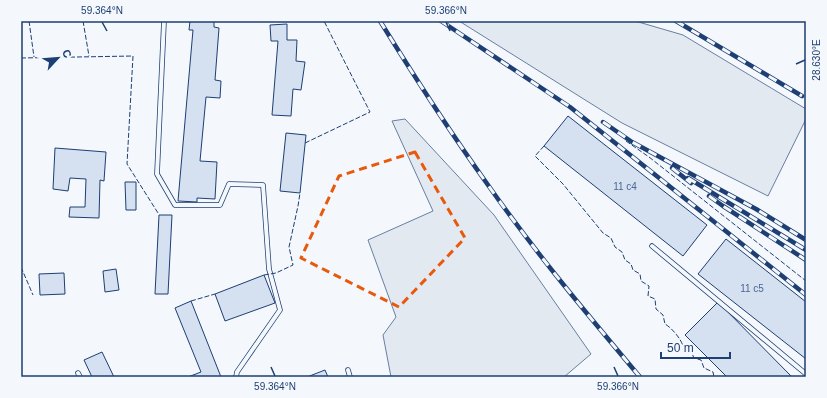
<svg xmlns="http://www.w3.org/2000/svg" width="827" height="398" viewBox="0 0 827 398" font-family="Helvetica,sans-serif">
<rect width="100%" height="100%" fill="#f4f7fb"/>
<g fill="#e3e9f0" stroke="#687fa3">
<polygon points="459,21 635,21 683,35 806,109 806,119 768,196 622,123"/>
<polygon points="405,119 494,215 591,354 564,377 391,377 383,335 396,317 368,240 433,211 392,121"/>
</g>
<g fill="#d5e0f0" stroke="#1d3f73">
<polygon points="190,21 214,21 214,27 219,28 215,80 221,81 220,98 206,97 200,161 217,162 215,199 197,198 197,202 178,201 193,30 189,30"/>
<polygon points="287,24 287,40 297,40 296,61 305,62 301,90 293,89 291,116 272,115 278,41 271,41 270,25"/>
<polygon points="568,116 707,225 683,256 544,146"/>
<polygon points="286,133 306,135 300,193 280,191"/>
<polygon points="55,148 106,152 104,181 100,180 99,218 69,217 70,207 85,207 86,179 70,178 68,191 53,189"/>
<polygon points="125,182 136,182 136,210 126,210"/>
<polygon points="159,215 172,215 168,294 155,294"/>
<polygon points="726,239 806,302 806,359 698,274"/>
<polygon points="116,269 119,290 105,292 103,271"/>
<polygon points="64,273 65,294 40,295 39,274"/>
<polygon points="264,275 275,303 225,321 215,294"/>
<polygon points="191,301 221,377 188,377 201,372 175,308"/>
<polygon points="718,302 792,377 727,377 685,335"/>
<polygon points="102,352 114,377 92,377 84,360"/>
<polygon points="325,370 328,377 307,377"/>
</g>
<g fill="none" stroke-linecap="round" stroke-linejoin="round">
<g stroke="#1d3f73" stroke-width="5.5">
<g id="lane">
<polyline points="164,21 157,174 175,205 220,205 229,184 263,185 269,269 280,310 237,372 236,377"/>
<polyline points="652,246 806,374"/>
<polyline points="348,370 350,377"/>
<polyline points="78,373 80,377"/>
</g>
</g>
<use href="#lane" stroke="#f4f7fb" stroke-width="4"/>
<g stroke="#1d3f73" stroke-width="4.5">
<g id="rail">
<path d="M 380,21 C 414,76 450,132 488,185 C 535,252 587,314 640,377"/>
<polyline points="441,21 570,107 806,295"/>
<polyline points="676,21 802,96"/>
<polyline points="603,122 632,142 756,209 806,240"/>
<polyline points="672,168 691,183"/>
<polyline points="688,178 806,250"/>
<polyline points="709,196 723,206 806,260"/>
</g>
</g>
<use href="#rail" stroke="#f4f7fb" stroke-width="3" stroke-dasharray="9" stroke-linecap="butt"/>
<g stroke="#1d3f73" stroke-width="1" stroke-dasharray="5 2" stroke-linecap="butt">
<polyline points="29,21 34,57"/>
<polyline points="83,21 89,56"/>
<polyline points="21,58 133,56 127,164 158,213"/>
<polyline points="626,141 649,157 806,281"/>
<polyline points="305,143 370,112 324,21"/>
<path d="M 544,146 L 535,156 L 563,184 L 603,233 L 611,238 L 615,247 L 622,252 L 625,260 L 631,264 L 633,270 L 640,274 L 641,281 L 649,286 L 648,296 L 655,299 L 656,309 L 663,315 L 665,324 C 672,328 681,339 683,346 L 690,349 L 694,358 L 701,360 L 704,368 L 713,372 L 714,377"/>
<polyline points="21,267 33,295"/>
<polyline points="264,275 276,273 293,265 289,247 298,206 300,193"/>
<polyline points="191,301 215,294"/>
</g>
</g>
<path fill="none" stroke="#e8590c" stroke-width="3" stroke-dasharray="8 5" stroke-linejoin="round" d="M 415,152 L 465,238 L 399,307 L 301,258 L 339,176 Z"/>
<path fill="none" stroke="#1d3f73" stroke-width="1.5" d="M 102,22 L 107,31M 446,22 L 450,31M 796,64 L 805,60M 271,367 L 275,376M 614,367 L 618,376"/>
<g text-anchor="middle" stroke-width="3" stroke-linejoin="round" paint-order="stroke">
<g font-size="10" fill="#4b6792">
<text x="625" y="190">11 с4</text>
<text x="752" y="292">11 с5</text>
</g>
</g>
<rect width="827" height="398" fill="none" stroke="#f4f7fb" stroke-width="44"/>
<g transform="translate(58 58) rotate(64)" stroke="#f4f7fb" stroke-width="3" paint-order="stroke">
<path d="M0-3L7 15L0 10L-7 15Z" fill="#1d3f73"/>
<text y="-6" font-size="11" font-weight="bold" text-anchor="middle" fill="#1d3f73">С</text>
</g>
<path d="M661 352v6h69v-6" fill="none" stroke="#1d3f73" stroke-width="2"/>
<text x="667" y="352" font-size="12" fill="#1d3f73" stroke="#f4f7fb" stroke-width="3" paint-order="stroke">50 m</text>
<rect x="22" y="22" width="783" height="354" fill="none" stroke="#1d3f73" stroke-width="1.5"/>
<g font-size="10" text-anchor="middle" fill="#1d3f73">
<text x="102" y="14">59.364°N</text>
<text x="446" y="14">59.366°N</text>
<text transform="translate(816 60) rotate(-90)" y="4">28.630°E</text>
<text x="275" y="390">59.364°N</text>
<text x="618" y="390">59.366°N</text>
</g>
</svg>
